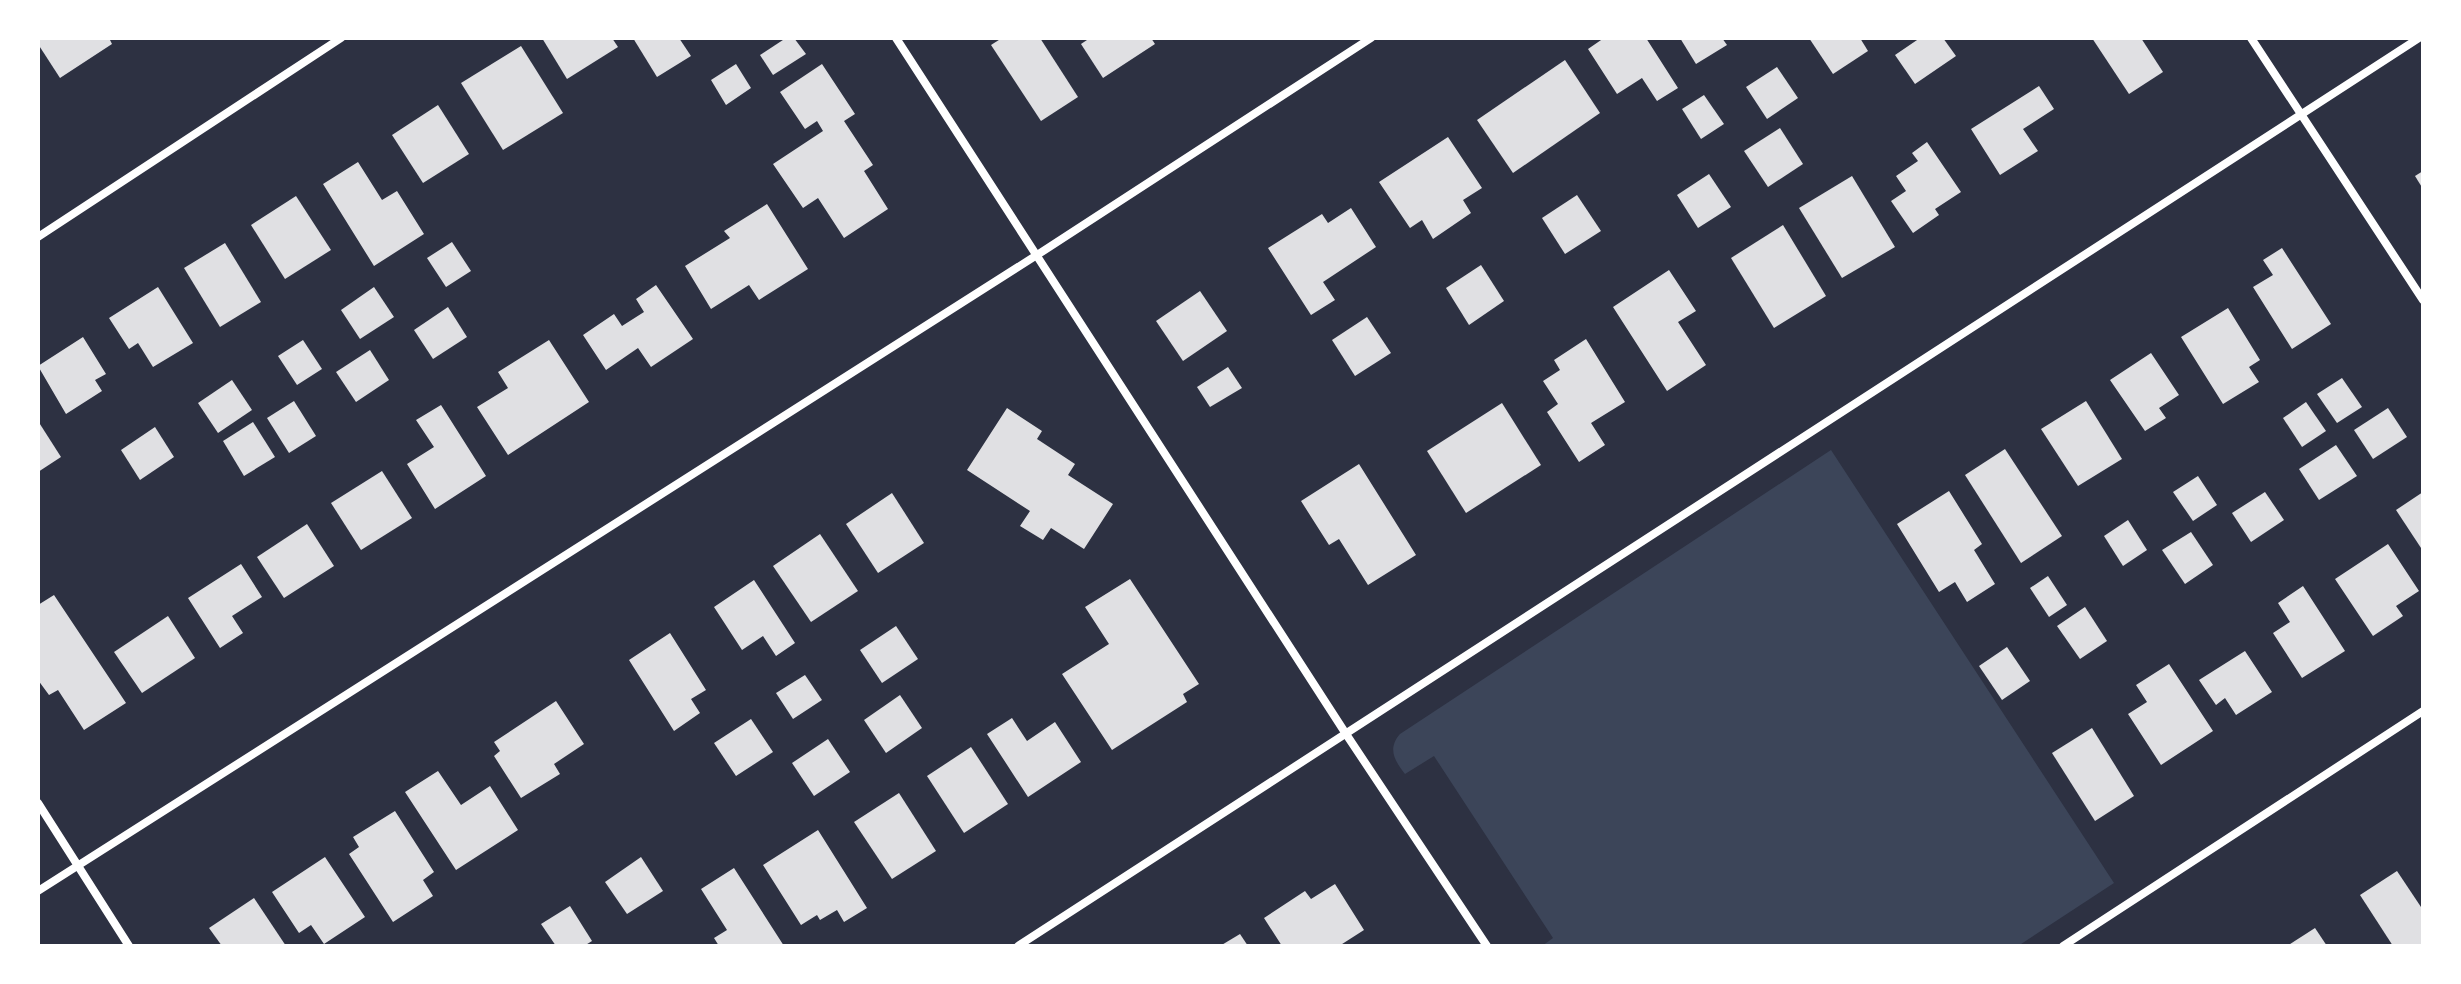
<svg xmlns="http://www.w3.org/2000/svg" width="2461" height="984" viewBox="0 0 2461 984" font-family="Spectral,serif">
<rect width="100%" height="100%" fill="#2d3142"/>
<path fill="#3c4559" d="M 1831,450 L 2114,883 L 2018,946 L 1542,946 L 1553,938 L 1434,756 L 1405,774 C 1395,761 1387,749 1400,734 Z"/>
<g fill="#e0e0e3">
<polygon points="38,38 109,38 112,44 60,78 38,44"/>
<polygon points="542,38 612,38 618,47 567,79"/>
<polygon points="633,38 679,38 691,56 657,77"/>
<polygon points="786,38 794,38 806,54 773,75 760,55"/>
<polygon points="1002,38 1040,38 1078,97 1041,121 991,45"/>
<polygon points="1090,38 1151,38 1155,44 1103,78 1081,44"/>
<polygon points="1604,38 1646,38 1678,88 1657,101 1642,78 1617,94 1588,49"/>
<polygon points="1680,38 1722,38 1727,45 1696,64"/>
<polygon points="1809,38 1860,38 1868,51 1833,74"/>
<polygon points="1920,38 1943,38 1956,56 1915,84 1895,55"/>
<polygon points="2092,38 2141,38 2163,72 2129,94"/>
<polygon points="521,46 563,113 503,150 461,83"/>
<polygon points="1565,60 1600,113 1513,173 1477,120"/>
<polygon points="736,64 751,88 726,105 711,80"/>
<polygon points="822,64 855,114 844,121 873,165 864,171 888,209 844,238 818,198 803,208 773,164 823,131 817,121 805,129 780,92"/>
<polygon points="1777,67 1798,98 1767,119 1746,87"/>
<polygon points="2039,86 2054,109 2023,129 2038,151 2000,175 1971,129"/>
<polygon points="1704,95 1724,124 1701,139 1682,109"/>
<polygon points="438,105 469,154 423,183 392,135"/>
<polygon points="1780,128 1803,164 1768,187 1744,151"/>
<polygon points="1448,137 1482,188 1463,200 1471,213 1433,239 1422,220 1410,228 1379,182"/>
<polygon points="1927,142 1961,192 1935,209 1939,215 1913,233 1891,201 1906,191 1896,176 1918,161 1912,153"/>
<polygon points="358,162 382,200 397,191 424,234 374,266 323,184"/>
<polygon points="2423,171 2423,189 2415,176"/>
<polygon points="1709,174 1731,207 1698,228 1677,195"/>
<polygon points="1852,176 1895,247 1842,278 1799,208"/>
<polygon points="1577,195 1601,231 1565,254 1542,218"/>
<polygon points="296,196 331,250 285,279 251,225"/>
<polygon points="767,204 808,269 759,300 749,285 711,309 685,266 730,238 724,231"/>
<polygon points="1351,208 1376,247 1323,282 1335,300 1311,315 1268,248 1322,214 1328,223"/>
<polygon points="1783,225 1826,296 1774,328 1731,258"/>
<polygon points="452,242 471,271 446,287 427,258"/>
<polygon points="225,243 261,302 220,327 184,268"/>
<polygon points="2282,248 2331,324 2292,349 2253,287 2273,275 2263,260"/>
<polygon points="1481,265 1504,301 1469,325 1446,288"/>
<polygon points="1669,270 1696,311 1678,322 1706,365 1667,391 1613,307"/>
<polygon points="656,285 693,339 651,367 638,348 606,370 583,335 614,314 622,326 644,312 636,299"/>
<polygon points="158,287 193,343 153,367 138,343 129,349 109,318"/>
<polygon points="374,287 394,317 360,339 341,310"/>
<polygon points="1200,291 1227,331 1183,361 1156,321"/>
<polygon points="448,307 467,337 433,359 414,330"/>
<polygon points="2228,308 2260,360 2249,367 2259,382 2223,404 2181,337"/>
<polygon points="1367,317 1391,353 1355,376 1332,340"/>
<polygon points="83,337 106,374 95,380 102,391 66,414 38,366"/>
<polygon points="1586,339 1625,402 1591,423 1605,445 1579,462 1547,412 1558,404 1543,381 1560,370 1554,360"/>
<polygon points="303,340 322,369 297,385 278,356"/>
<polygon points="549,340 589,402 508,455 477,407 508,388 498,372"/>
<polygon points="370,350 389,380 356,402 336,372"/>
<polygon points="2151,353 2179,395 2159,408 2166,418 2145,431 2110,380"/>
<polygon points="1228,367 1242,388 1210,407 1197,387"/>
<polygon points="2342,378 2362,407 2337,423 2317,394"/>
<polygon points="232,380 252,410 218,433 198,403"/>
<polygon points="294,401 316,436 289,453 267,418"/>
<polygon points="2086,401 2122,459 2078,486 2041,429"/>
<polygon points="2306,402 2326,431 2302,447 2283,418"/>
<polygon points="1502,403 1541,465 1466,513 1427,451"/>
<polygon points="441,405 486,476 435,509 407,464 434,447 416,420"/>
<polygon points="1007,408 1042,431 1037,439 1075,464 1068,475 1113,504 1084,549 1051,528 1043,540 1020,526 1030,511 967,470"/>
<polygon points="2388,408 2407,437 2373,459 2354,430"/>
<polygon points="38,421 61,457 38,472"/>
<polygon points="253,422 275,457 244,476 223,441"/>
<polygon points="155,427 174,457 140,480 121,450"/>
<polygon points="2336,445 2357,476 2319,500 2299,469"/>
<polygon points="2005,449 2062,536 2021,563 1965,475"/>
<polygon points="1359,464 1416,555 1368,585 1339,539 1329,545 1301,501"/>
<polygon points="382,471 412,518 361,550 331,503"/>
<polygon points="2198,476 2217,505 2193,521 2173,492"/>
<polygon points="1949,491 1982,544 1974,550 1995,584 1967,602 1955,582 1939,592 1897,524"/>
<polygon points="2265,492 2284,520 2251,542 2232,513"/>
<polygon points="2423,492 2423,551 2396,510"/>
<polygon points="892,493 924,543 878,573 846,524"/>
<polygon points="2128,520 2147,550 2123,566 2104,536"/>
<polygon points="307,524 334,566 284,598 257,557"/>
<polygon points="2191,532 2213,565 2185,584 2162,550"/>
<polygon points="820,534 858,591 811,622 773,566"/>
<polygon points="2388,544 2419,591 2396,606 2403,616 2373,636 2335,579"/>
<polygon points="241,564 262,597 232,616 243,633 220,648 188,598"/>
<polygon points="2048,576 2067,605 2049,617 2030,588"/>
<polygon points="1130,579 1199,684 1183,694 1187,702 1112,750 1062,674 1109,644 1085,607"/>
<polygon points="754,580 795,643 776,656 763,636 742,650 714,607"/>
<polygon points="2303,586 2345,651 2302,678 2273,633 2290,622 2278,603"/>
<polygon points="54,595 126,703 84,730 58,690 49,695 38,680 38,605"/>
<polygon points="2085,607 2107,641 2080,659 2057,626"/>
<polygon points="168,616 195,658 142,693 114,652"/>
<polygon points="896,626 918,659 882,683 860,650"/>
<polygon points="670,633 706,690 691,699 700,713 674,731 629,660"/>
<polygon points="2007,647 2030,681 2002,700 1979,666"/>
<polygon points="2245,651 2272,692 2236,715 2225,698 2216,705 2199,680"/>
<polygon points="2169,664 2213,731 2161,765 2128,714 2147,702 2136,685"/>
<polygon points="805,675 822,700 793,719 776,693"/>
<polygon points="900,695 922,728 886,753 864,720"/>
<polygon points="556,701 584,744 554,764 560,774 521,798 494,756 500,751 494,742"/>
<polygon points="1012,718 1027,741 1055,722 1081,762 1028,797 987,734"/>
<polygon points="751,719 773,752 736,776 714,743"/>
<polygon points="2092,728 2134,796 2095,821 2052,753"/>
<polygon points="828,739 850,772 814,796 792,763"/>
<polygon points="971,747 1008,804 964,833 927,776"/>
<polygon points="438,771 461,805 490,786 518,830 456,870 405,792"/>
<polygon points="899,793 936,851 892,879 854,822"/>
<polygon points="395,811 434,872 423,880 433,896 393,922 349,854 359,847 353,837"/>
<polygon points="818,830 867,908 844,922 837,910 820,920 817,915 801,925 763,865"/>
<polygon points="325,857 365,917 324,944 311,925 299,933 272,892"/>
<polygon points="641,857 663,891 627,914 605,882"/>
<polygon points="734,868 784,946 719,946 714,938 727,930 701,889"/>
<polygon points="2397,871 2423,910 2423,946 2393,946 2360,895"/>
<polygon points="1335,884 1364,930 1339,946 1282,946 1264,918 1305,891 1311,899"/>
<polygon points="254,898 286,946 222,946 209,928"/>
<polygon points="570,906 592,941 584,946 556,946 541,924"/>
<polygon points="2315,928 2327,946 2287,946"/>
<polygon points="1240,934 1248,946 1220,946"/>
</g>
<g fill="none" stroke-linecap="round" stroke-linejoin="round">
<g stroke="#fff" stroke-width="8">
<polyline points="896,38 1346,734 1487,946"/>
<polyline points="2251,38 2423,300"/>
<polyline points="38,237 341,38"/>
<polyline points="38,803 129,946"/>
<polyline points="38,891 1037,255 1371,38"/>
<polyline points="1018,946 2419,38"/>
<polyline points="2063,946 2423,711"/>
</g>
</g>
<rect width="2461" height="984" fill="none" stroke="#ffffff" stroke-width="80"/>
</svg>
